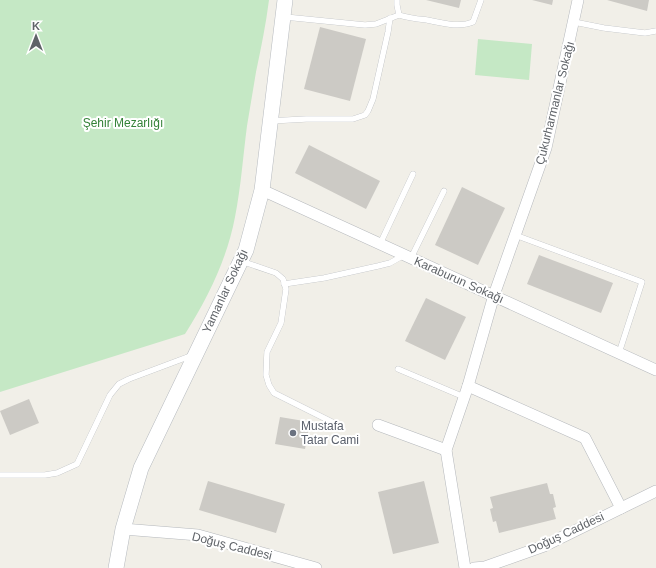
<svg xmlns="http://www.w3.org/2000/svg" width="656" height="568" viewBox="0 0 656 568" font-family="Arial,sans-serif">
<rect width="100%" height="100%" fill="#f1efe8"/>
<g fill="#c5e8c5">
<path d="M 0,0 L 269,0 C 266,24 261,48 256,72 C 253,90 250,108 247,126 C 243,156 241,187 235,217 C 227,259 208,298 185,334 L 0,392 Z"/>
<polygon points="478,39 532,44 529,80 475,75"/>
</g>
<g fill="#cccac5">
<polygon points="426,0 461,0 459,8"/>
<polygon points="532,0 553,0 552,5"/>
<polygon points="607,0 649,0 647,11"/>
<polygon points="320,27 366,39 350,101 304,89"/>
<polygon points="309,145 380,181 366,209 295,173"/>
<polygon points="462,187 505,208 478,265 435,245"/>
<polygon points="539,255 613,283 601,313 527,284"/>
<polygon points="426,298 466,317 445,360 405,341"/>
<polygon points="29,399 39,423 10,435 0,411"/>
<polygon points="280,417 310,422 305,449 275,444"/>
<polygon points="208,481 285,504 276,533 199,510"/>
<polygon points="424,481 439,543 393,554 378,492"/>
<polygon points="547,483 550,494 553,494 556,507 553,508 556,519 499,533 496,521 493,522 490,509 493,508 490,497"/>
</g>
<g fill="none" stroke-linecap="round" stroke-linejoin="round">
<g stroke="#b5b8bc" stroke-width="6">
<g id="lane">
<path d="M 397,0 L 397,5 L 399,15 C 408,18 418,19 427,20 C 442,23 459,28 473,22 L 481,0"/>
<polyline points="285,17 365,25 376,24 399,15"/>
<polyline points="574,22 604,28 645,33 656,31"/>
<polyline points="270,121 306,119 353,119 365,115 368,111 373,99 388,32 390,18"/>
<polyline points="515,235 642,282 619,353"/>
<polyline points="380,244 413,174"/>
<polyline points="411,258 444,191"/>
<polyline points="241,261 276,273 283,279 286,289 281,323 267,352 266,375 269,385 274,393 340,426"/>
<polyline points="284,284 324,278 378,266 390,263 404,255"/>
<polyline points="398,369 464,397"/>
<polyline points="0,475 45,475 57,473 77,464 110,395 119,384 129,379 193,355"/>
</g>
</g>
<g stroke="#b5b8bc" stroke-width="12">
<g id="street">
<polyline points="262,190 656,370"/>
<polyline points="468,386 585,438 621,508"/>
<polyline points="378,425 446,450"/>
<polyline points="123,529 198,535 316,568"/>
<polyline points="465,568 446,450 468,386 494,295 546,148 578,0"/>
<polyline points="474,568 485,567 544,546 656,491"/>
</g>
</g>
<g stroke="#b6babf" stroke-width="16">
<polyline id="secondary" points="116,568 123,529 141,468 246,250 262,190 285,0"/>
</g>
<use href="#lane" stroke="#fff" stroke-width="5.5"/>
<use href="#street" stroke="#fff" stroke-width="11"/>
<use href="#secondary" stroke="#fff" stroke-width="15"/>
</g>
<circle fill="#6b7280" stroke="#fff" stroke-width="1.5" cx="293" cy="433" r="4"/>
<g text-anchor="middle" stroke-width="4" stroke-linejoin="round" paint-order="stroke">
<g font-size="12" fill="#5f6368" stroke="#fff">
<text transform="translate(555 103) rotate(-76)" y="4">Çukurharmanlar Sokağı</text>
<text transform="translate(459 280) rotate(24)" y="4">Karaburun Sokağı</text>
<text transform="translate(225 291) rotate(-65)" y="4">Yamanlar Sokağı</text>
<text transform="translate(566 533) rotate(-25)" y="4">Doğuş Caddesi</text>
<text transform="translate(232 546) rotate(14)" y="4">Doğuş Caddesi</text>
</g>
<g font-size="12" fill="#348238" stroke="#fff">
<text x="123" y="127">Şehir Mezarlığı</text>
</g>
<g font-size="12" fill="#5b616d" stroke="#fff" text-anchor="start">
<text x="301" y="430">Mustafa<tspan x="301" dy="14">Tatar Cami</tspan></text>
</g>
</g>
<g transform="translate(36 36)" stroke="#ffffff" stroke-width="3" paint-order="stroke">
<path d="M0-3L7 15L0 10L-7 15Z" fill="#5f6368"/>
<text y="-6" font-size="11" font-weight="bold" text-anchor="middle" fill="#5f6368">K</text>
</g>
</svg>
